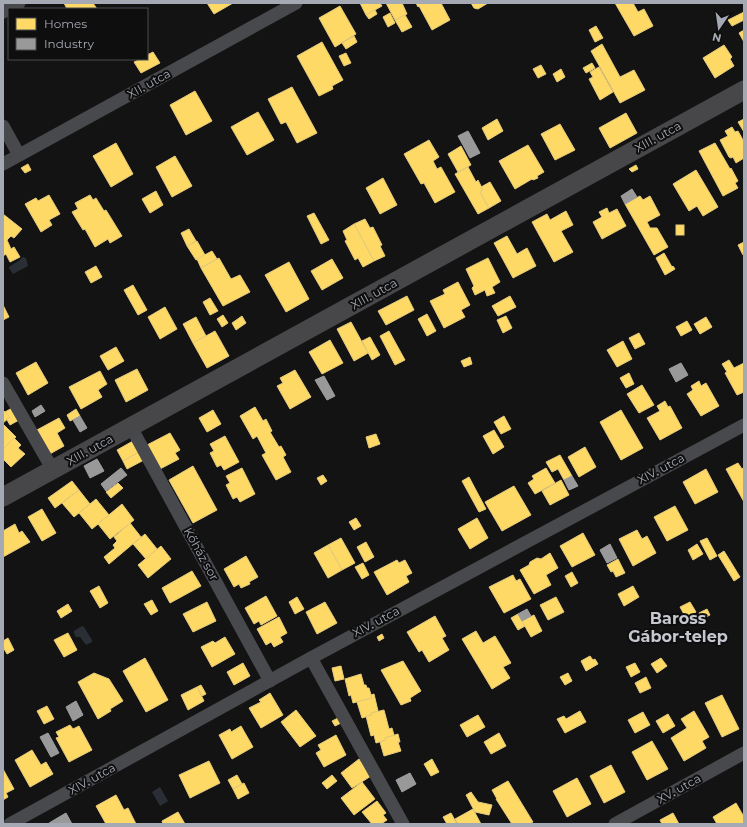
<svg xmlns="http://www.w3.org/2000/svg" width="747" height="827" viewBox="0 0 747 827" font-family="Montserrat,sans-serif">
<rect width="100%" height="100%" fill="#131314"/>
<g fill="#2a2f36">
<polygon points="22,257 26,258 28,266 13,274 9,268 9,267 20,260"/>
<polygon points="82,626 84,627 92,640 92,642 86,645 80,637 76,637 74,633 74,631"/>
<polygon points="160,787 168,801 160,806 152,792"/>
</g>
<g fill="#ffd966" stroke="#e4cb7d">
<polygon points="64,3 93,3 97,9 67,9"/>
<polygon points="207,3 233,3 214,14"/>
<polygon points="360,3 380,3 382,6 366,15"/>
<polygon points="386,3 402,3 407,14 395,20"/>
<polygon points="416,3 441,3 450,20 432,30 419,6 418,7"/>
<polygon points="471,3 488,3 478,9 474,8"/>
<polygon points="615,3 633,3 638,12 644,9 653,26 634,36"/>
<polygon points="340,6 356,34 335,47 319,18"/>
<polygon points="375,10 377,14 369,19 366,15"/>
<polygon points="744,12 744,20 732,26 728,20"/>
<polygon points="390,13 395,23 388,27 383,17"/>
<polygon points="405,15 412,27 402,32 395,20"/>
<polygon points="596,26 603,38 595,42 589,30"/>
<polygon points="744,30 744,42 739,33"/>
<polygon points="354,36 357,42 346,49 342,43"/>
<polygon points="322,42 343,80 332,86 333,89 319,96 297,56"/>
<polygon points="602,44 620,77 634,70 645,90 620,103 591,51"/>
<polygon points="724,45 732,57 730,59 734,66 715,78 703,58"/>
<polygon points="153,52 160,63 141,73 134,62 141,59 147,59 147,55"/>
<polygon points="346,53 351,63 344,66 339,56"/>
<polygon points="592,63 595,68 586,73 583,68"/>
<polygon points="541,65 546,74 538,78 533,69"/>
<polygon points="599,67 613,92 600,100 589,79 593,77 590,72"/>
<polygon points="561,69 565,77 557,82 553,74"/>
<polygon points="292,87 317,133 297,143 286,122 281,124 268,99"/>
<polygon points="195,91 212,121 186,135 170,105"/>
<polygon points="258,112 274,140 247,155 231,127"/>
<polygon points="626,113 637,133 610,148 599,128"/>
<polygon points="497,119 503,131 488,140 482,128"/>
<polygon points="744,119 744,132 738,122"/>
<polygon points="560,124 575,150 555,160 541,134"/>
<polygon points="732,127 735,132 738,131 744,142 744,158 736,163 733,157 731,158 729,157 720,140 728,136 725,131"/>
<polygon points="429,140 439,157 433,161 437,169 441,167 455,192 435,203 424,183 421,184 404,154"/>
<polygon points="116,143 133,174 111,187 93,156"/>
<polygon points="715,143 730,169 731,168 738,181 735,183 738,188 723,196 699,151"/>
<polygon points="528,145 544,172 537,176 538,178 533,180 532,179 515,189 499,161"/>
<polygon points="461,146 471,165 458,172 448,154"/>
<polygon points="175,156 192,186 172,197 156,167"/>
<polygon points="28,164 31,170 25,173 21,168"/>
<polygon points="636,165 638,169 632,172 629,169"/>
<polygon points="468,167 476,182 478,180 483,190 480,192 489,208 478,214 455,174"/>
<polygon points="696,170 718,207 703,216 697,206 689,211 673,184"/>
<polygon points="383,178 397,205 380,214 366,188"/>
<polygon points="490,182 501,201 489,208 480,192 483,190 481,187"/>
<polygon points="156,191 163,205 150,213 142,199"/>
<polygon points="49,195 60,214 49,220 52,225 41,232 25,204 36,198 38,201"/>
<polygon points="90,195 93,200 96,198 104,211 106,210 122,236 110,243 108,239 95,247 85,229 83,230 72,212 78,209 75,203"/>
<polygon points="640,196 643,200 650,196 660,215 647,222 650,228 657,228 668,247 654,255 625,204"/>
<polygon points="607,208 609,213 617,209 626,226 602,239 593,222 602,217 599,212"/>
<polygon points="566,211 573,225 561,231 573,252 554,262 532,222 547,214 550,220"/>
<polygon points="314,213 329,240 321,244 307,216"/>
<polygon points="3,214 22,229 14,238 11,236 7,240 11,249 14,247 20,257 10,262 6,254 3,256"/>
<polygon points="365,219 370,228 373,227 382,245 380,246 385,256 374,261 354,224"/>
<polygon points="354,224 374,261 363,267 358,258 355,260 345,241 347,240 343,231"/>
<rect x="676" y="225" width="8" height="10"/>
<polygon points="189,229 196,241 187,246 181,233"/>
<polygon points="507,236 517,254 527,248 536,266 513,278 494,243"/>
<polygon points="197,241 205,255 196,260 187,246"/>
<polygon points="744,242 744,255 743,255 738,245"/>
<polygon points="212,251 217,259 201,268 197,259"/>
<polygon points="664,253 672,267 673,266 675,269 665,275 656,258"/>
<polygon points="219,258 231,279 240,275 250,292 223,306 201,268"/>
<polygon points="488,258 500,282 492,287 495,293 487,296 485,290 475,295 472,288 474,286 466,269"/>
<polygon points="332,259 343,278 322,290 311,271"/>
<polygon points="289,262 309,299 286,312 265,275"/>
<polygon points="96,266 102,277 91,283 85,272"/>
<polygon points="458,282 470,305 461,310 465,317 444,328 430,301 445,294 443,290"/>
<polygon points="133,285 147,310 138,315 124,290"/>
<polygon points="407,296 414,310 386,325 378,311"/>
<polygon points="510,296 516,307 498,316 492,306"/>
<polygon points="210,298 218,311 210,315 203,302"/>
<polygon points="3,305 9,317 3,320"/>
<polygon points="165,307 177,329 160,339 148,317"/>
<polygon points="427,314 436,331 427,336 418,319"/>
<polygon points="223,315 228,323 222,327 217,319"/>
<polygon points="242,316 246,323 236,330 232,323"/>
<polygon points="506,316 512,328 503,333 497,320"/>
<polygon points="196,317 206,336 193,343 183,324"/>
<polygon points="706,317 712,327 700,334 694,324"/>
<polygon points="687,321 692,330 681,336 676,327"/>
<polygon points="351,322 368,353 354,361 337,329"/>
<polygon points="215,331 229,356 207,368 193,343"/>
<polygon points="389,331 405,360 395,365 380,336"/>
<polygon points="639,333 645,344 635,349 629,338"/>
<polygon points="370,337 380,355 372,360 362,341"/>
<polygon points="330,340 343,363 322,374 309,352"/>
<polygon points="623,341 632,359 617,367 607,350"/>
<polygon points="116,347 124,361 108,370 100,356"/>
<polygon points="470,357 472,364 464,367 461,361"/>
<polygon points="729,360 734,368 744,363 744,392 737,395 725,373 727,372 722,364"/>
<polygon points="36,362 48,383 28,395 16,373"/>
<polygon points="137,369 148,390 126,402 115,380"/>
<polygon points="295,370 311,397 290,409 277,386 283,383 280,378"/>
<polygon points="100,371 107,384 98,390 102,397 81,409 69,387"/>
<polygon points="629,373 634,384 626,388 620,378"/>
<polygon points="699,381 701,386 706,383 719,406 701,416 687,394 693,390 691,386"/>
<polygon points="642,385 654,405 639,413 627,394"/>
<polygon points="665,401 668,407 670,406 682,428 660,440 647,418 660,411 657,406"/>
<polygon points="255,407 263,421 266,419 272,431 270,432 279,447 281,446 286,455 283,457 291,472 276,480 262,455 266,453 257,436 253,439 240,416"/>
<polygon points="12,408 19,420 10,425 7,420 10,417 5,412"/>
<polygon points="76,409 80,416 70,421 67,415"/>
<polygon points="213,410 221,424 207,432 199,418"/>
<polygon points="621,410 643,448 621,460 600,422"/>
<polygon points="4,411 10,417 3,423 3,412"/>
<polygon points="504,416 511,429 501,434 494,422"/>
<polygon points="59,418 65,428 57,433 64,446 48,455 35,431"/>
<polygon points="3,424 16,437 3,449"/>
<polygon points="494,430 504,447 493,454 483,436"/>
<polygon points="170,433 180,450 175,453 179,459 160,469 147,445"/>
<polygon points="376,434 380,444 369,448 366,437"/>
<polygon points="225,436 239,462 224,470 221,465 217,467 210,453 214,451 210,444"/>
<polygon points="14,438 21,445 18,448 25,454 11,467 3,459 3,449"/>
<polygon points="133,441 139,452 123,461 117,450"/>
<polygon points="585,447 596,467 579,477 568,457"/>
<polygon points="139,452 144,460 127,469 123,461"/>
<polygon points="560,455 572,476 564,480 558,469 552,472 546,462"/>
<polygon points="738,463 742,469 744,467 744,502 726,469"/>
<polygon points="193,466 217,510 193,523 169,480"/>
<polygon points="242,468 255,494 240,502 237,497 233,499 226,485 230,483 226,476"/>
<polygon points="546,468 555,483 535,494 528,483 534,479 532,476"/>
<polygon points="706,469 718,492 695,504 683,482"/>
<polygon points="323,475 327,481 321,485 317,478"/>
<polygon points="469,477 486,509 479,512 462,481"/>
<polygon points="561,480 569,495 550,505 542,491"/>
<polygon points="72,481 79,490 55,508 48,498"/>
<polygon points="118,483 123,488 111,498 106,492"/>
<polygon points="514,486 531,515 502,531 485,502"/>
<polygon points="79,490 90,504 74,517 62,503"/>
<polygon points="96,499 109,515 92,529 79,513"/>
<polygon points="122,504 134,520 110,539 98,524"/>
<polygon points="675,506 688,530 667,541 654,517"/>
<polygon points="42,509 56,533 42,541 28,517"/>
<polygon points="356,518 361,526 354,530 349,522"/>
<polygon points="477,518 488,538 470,549 458,529"/>
<polygon points="130,523 141,537 109,564 104,557 115,548 113,545 117,541 114,537"/>
<polygon points="15,524 19,533 22,531 30,542 3,557 3,531"/>
<polygon points="637,530 642,539 647,536 656,553 633,566 619,539"/>
<polygon points="583,533 595,555 572,567 560,546"/>
<polygon points="145,534 157,549 146,559 133,544"/>
<polygon points="341,538 355,563 342,570 328,545"/>
<polygon points="707,538 717,556 710,560 700,541"/>
<polygon points="366,542 374,557 365,562 357,547"/>
<polygon points="697,544 703,554 693,560 688,550"/>
<polygon points="328,545 342,570 328,578 314,553"/>
<polygon points="161,546 171,559 148,578 138,565"/>
<polygon points="724,551 740,577 734,581 718,555"/>
<polygon points="550,553 558,568 546,575 551,585 534,594 520,570 529,565 530,562 537,558 541,559"/>
<polygon points="246,556 258,577 249,582 250,584 241,588 239,584 234,587 224,569"/>
<polygon points="618,559 625,573 616,577 613,571 611,572 607,565"/>
<polygon points="397,560 399,563 405,560 412,573 406,576 409,582 387,595 374,572"/>
<polygon points="363,563 369,575 362,579 355,567"/>
<polygon points="192,571 201,586 170,603 162,588"/>
<polygon points="572,572 578,583 571,587 565,576"/>
<polygon points="513,575 516,581 520,579 531,599 504,613 489,587"/>
<polygon points="99,586 108,603 100,608 90,591"/>
<polygon points="633,586 639,597 624,606 618,594"/>
<polygon points="266,596 277,616 261,625 259,621 254,624 245,608"/>
<polygon points="297,597 304,609 295,614 289,602"/>
<polygon points="556,597 564,612 548,620 540,605"/>
<polygon points="152,600 158,611 151,615 144,604"/>
<polygon points="207,602 216,621 193,632 183,614"/>
<polygon points="325,602 337,623 317,634 306,612"/>
<polygon points="690,602 696,612 686,618 680,607"/>
<polygon points="68,604 72,611 61,618 57,611"/>
<polygon points="707,609 710,615 702,619 699,613"/>
<polygon points="518,614 525,626 518,630 511,618"/>
<polygon points="534,615 542,631 531,637 522,621"/>
<polygon points="435,616 446,636 442,638 449,650 429,662 422,650 419,652 407,632"/>
<polygon points="279,617 287,633 280,637 283,642 274,647 271,642 266,645 257,629"/>
<polygon points="476,631 483,643 495,636 511,663 503,667 510,678 492,689 462,639"/>
<polygon points="68,633 77,650 64,657 54,640"/>
<polygon points="382,634 384,638 379,641 377,637"/>
<polygon points="225,637 235,654 212,667 201,647 213,641 215,643"/>
<polygon points="8,638 14,650 7,654 3,647 3,641"/>
<polygon points="590,656 593,660 595,659 598,664 586,671 581,661"/>
<polygon points="145,658 168,700 146,712 123,671"/>
<polygon points="661,658 667,666 657,673 651,664"/>
<polygon points="403,661 421,691 410,698 411,701 401,705 381,670"/>
<polygon points="243,663 250,676 234,685 227,672"/>
<polygon points="635,663 640,672 631,677 626,667"/>
<polygon points="341,666 344,679 335,681 332,668"/>
<polygon points="94,673 109,679 123,701 110,709 111,711 98,719 78,682"/>
<polygon points="568,673 572,681 565,685 560,677"/>
<polygon points="361,674 364,685 366,685 367,688 369,688 372,698 353,703 351,695 349,696 345,679"/>
<polygon points="646,677 651,688 640,693 635,683"/>
<polygon points="201,685 206,694 202,696 197,687"/>
<polygon points="197,687 204,701 188,710 181,695"/>
<polygon points="270,693 283,715 261,728 249,708 261,702 259,700"/>
<polygon points="374,694 378,711 371,713 372,715 362,718 357,702 372,698 371,695"/>
<polygon points="722,695 739,729 722,737 705,703"/>
<polygon points="47,706 54,719 44,724 37,711"/>
<polygon points="296,710 316,736 300,747 281,722"/>
<polygon points="384,710 389,729 392,728 394,735 385,738 386,740 376,743 374,735 371,736 366,716 372,715 371,713"/>
<polygon points="580,711 586,722 565,733 557,719 564,716 566,719"/>
<polygon points="694,711 709,737 702,741 706,748 684,761 671,738 687,728 681,719"/>
<polygon points="643,712 650,725 635,733 628,720"/>
<polygon points="668,714 675,726 663,733 656,721"/>
<polygon points="478,715 485,727 467,737 460,725"/>
<polygon points="338,718 341,723 335,726 332,721"/>
<polygon points="70,725 73,729 79,726 92,750 69,762 56,738 59,737 56,732"/>
<polygon points="241,726 253,747 232,759 219,735 230,729 231,732"/>
<polygon points="499,733 506,746 491,754 484,742"/>
<polygon points="398,734 400,742 398,742 401,751 384,756 380,742 386,740 385,738"/>
<polygon points="336,735 346,755 324,767 316,753 321,750 318,745"/>
<polygon points="652,741 668,769 647,780 632,752"/>
<polygon points="32,750 41,765 46,762 53,774 30,787 15,760"/>
<polygon points="359,759 371,776 352,788 341,773"/>
<polygon points="432,759 439,772 431,776 424,764"/>
<polygon points="209,761 220,783 190,798 179,775"/>
<polygon points="611,765 625,792 604,803 590,776"/>
<polygon points="3,769 14,789 6,793 8,797 3,800"/>
<polygon points="237,775 242,784 233,789 228,780"/>
<polygon points="332,775 337,781 327,789 322,783"/>
<polygon points="577,778 591,804 567,817 553,791"/>
<polygon points="508,781 533,822 529,824 512,824 496,799 497,799 492,790"/>
<polygon points="362,782 375,799 354,815 341,798"/>
<polygon points="244,783 249,793 238,799 233,789"/>
<polygon points="471,792 478,802 492,805 489,815 475,812 466,795"/>
<polygon points="116,795 124,810 128,808 136,824 106,824 96,806"/>
<polygon points="377,801 386,813 383,815 387,820 381,824 372,824 362,812"/>
<polygon points="736,803 744,817 744,824 717,824 713,817"/>
<polygon points="473,809 481,824 458,824 455,819"/>
<polygon points="178,812 185,824 163,824 162,821"/>
<polygon points="451,813 457,824 447,824 443,817"/>
<polygon points="673,813 679,824 662,824 660,820"/>
</g>
<g fill="#999" stroke="#9d9ea1">
<polygon points="468,131 480,153 470,158 458,136"/>
<polygon points="632,189 637,197 625,204 621,196"/>
<polygon points="681,363 688,375 676,382 669,369"/>
<polygon points="324,376 335,396 327,400 315,380"/>
<polygon points="41,405 45,411 35,417 32,411"/>
<polygon points="80,416 87,428 80,432 73,420"/>
<polygon points="97,459 104,471 90,478 84,466"/>
<polygon points="121,468 127,475 106,491 101,484"/>
<polygon points="572,476 578,486 569,490 564,480"/>
<polygon points="610,544 617,558 607,563 600,550"/>
<polygon points="527,609 531,616 522,621 518,614"/>
<polygon points="76,701 83,715 73,721 66,707"/>
<polygon points="48,733 59,753 51,757 40,737"/>
<polygon points="410,773 416,784 402,792 396,780"/>
<polygon points="66,813 72,824 50,824 49,823"/>
</g>
<g fill="none" stroke-linecap="round" stroke-linejoin="round">
<g stroke="#48494c" stroke-width="13">
<polyline points="3,12 19,3"/>
<polyline points="3,126 19,155"/>
<polyline points="3,164 296,3"/>
<polyline points="3,383 53,470"/>
<polyline points="131,427 270,681"/>
<polyline points="311,658 403,824"/>
<polyline points="10,824 311,658 744,425"/>
<polyline points="615,824 744,753"/>
</g>
<polyline stroke="#47474a" stroke-width="19" points="3,497 744,90"/>
</g>
<g text-anchor="middle" stroke-width="4" stroke-linejoin="round" paint-order="stroke">
<g font-size="12" fill="#a5a9b3" stroke="#0e0e0f">
<text transform="translate(149 84) rotate(-29)" y="4">XII. utca</text>
<text transform="translate(658 137) rotate(-29)" y="4">XIII. utca</text>
<text transform="translate(374 294) rotate(-29)" y="4">XIII. utca</text>
<text transform="translate(90 450) rotate(-29)" y="4">XIII. utca</text>
<text transform="translate(661 469) rotate(-28)" y="4">XIV. utca</text>
<text transform="translate(201 554) rotate(61)" y="4">Kőház sor</text>
<text transform="translate(376 622) rotate(-28)" y="4">XIV. utca</text>
<text transform="translate(92 779) rotate(-29)" y="4">XIV. utca</text>
<text transform="translate(679 789) rotate(-29)" y="4">XV. utca</text>
</g>
<g font-size="16" font-weight="bold" fill="#c6c8d0" stroke="#0e0e0f">
<text x="678" y="624">Baross<tspan x="678" dy="18">Gábor-telep</tspan></text>
</g>
</g>
<rect width="747" height="827" fill="none" stroke="#a5a9b3" stroke-width="8"/>
<rect x="8" y="8" width="140" height="52" fill="#0e0e0f" stroke="#4a4c51"/>
<rect x="16" y="18" width="20" height="12" fill="#ffd966" stroke="#4a4c51"/>
<text x="44" y="28" font-size="12" fill="#a5a9b3">Homes</text>
<rect x="16" y="38" width="20" height="12" fill="#999999" stroke="#4a4c51"/>
<text x="44" y="48" font-size="12" fill="#a5a9b3">Industry</text>
<g transform="translate(719 28) rotate(193)" stroke="#0e0e0f" stroke-width="3" paint-order="stroke">
<path d="M0-3L7 15L0 10L-7 15Z" fill="#a5a9b3"/>
<text y="-6" font-size="11" font-weight="bold" text-anchor="middle" fill="#a5a9b3">N</text>
</g>
</svg>
